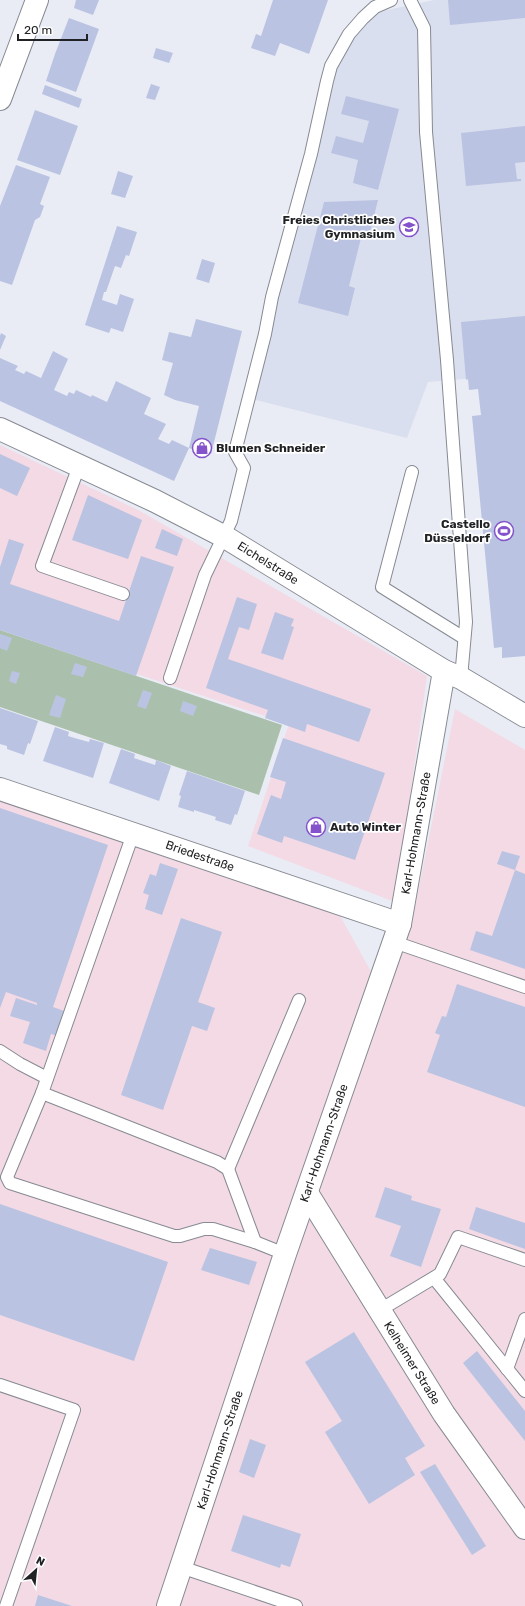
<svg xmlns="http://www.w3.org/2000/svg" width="525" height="1606" viewBox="0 0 525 1606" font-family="Rubik,sans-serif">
<rect width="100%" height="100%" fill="#e9ecf5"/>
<g fill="#f3dae4">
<polygon points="0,445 140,511 427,676 395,902 248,846 289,724 0,629"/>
<polygon points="455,709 525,750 525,1606 175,1606 411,927"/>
<polygon points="0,800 338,912 374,977 157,1606 0,1606"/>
</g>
<polygon fill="#dadfef" points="434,0 525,0 525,374 428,382 407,438 252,399 330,79 341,55 360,29 377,14 387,10"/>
<polygon fill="#abc0ac" points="0,630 282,725 259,795 0,707"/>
<g fill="#bac3e2">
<polygon points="76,0 99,0 93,15 74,8"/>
<polygon points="273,0 328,0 309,54 280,43 275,56 251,48 256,34 261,36"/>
<polygon points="448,0 525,0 525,18 450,25"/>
<polygon points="69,18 99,29 76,92 46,81 55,54"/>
<polygon points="156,48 173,53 169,63 153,58"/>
<polygon points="151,84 160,87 155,100 146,98"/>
<polygon points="45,85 82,99 79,108 42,94"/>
<polygon points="346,96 399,109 378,190 353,183 358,160 331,153 336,136 363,143 369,121 341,114"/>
<polygon points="35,110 78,126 60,175 17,160"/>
<polygon points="525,126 525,162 515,163 517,179 521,179 521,181 466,186 461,133"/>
<polygon points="16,165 50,177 40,204 44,206 40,217 35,220 12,285 0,281 0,206"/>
<polygon points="118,171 133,176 125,198 111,194"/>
<polygon points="378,200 369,236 362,234 349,286 355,288 348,316 298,303 324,202"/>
<polygon points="117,226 137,232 129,256 126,255 121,268 115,266 106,292 104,292 102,300 117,305 120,294 134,299 123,332 111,328 109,333 85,325"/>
<polygon points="202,259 215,263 209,283 196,279"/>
<polygon points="525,316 525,656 502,658 502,647 494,648 472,416 481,415 478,389 469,390 468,379 466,380 461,322"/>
<polygon points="196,319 242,331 211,454 189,448 199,406 175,400 164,395 173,363 162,360 169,332 191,337"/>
<polygon points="1,333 6,336 0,350 0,336"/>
<polygon points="53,351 68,359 54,390 67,396 69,392 74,394 76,390 91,397 92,395 107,402 116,381 151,398 144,414 166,424 158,439 169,444 172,440 189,448 174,481 0,401 0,358 18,366 15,370 24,374 26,371 41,378"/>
<polygon points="0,454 30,468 17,496 0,488"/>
<polygon points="88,495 142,520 128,559 72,540"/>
<polygon points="162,529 183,539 177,556 155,548"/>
<polygon points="9,539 24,544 10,584 119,621 141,556 174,567 136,676 0,630 0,567"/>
<polygon points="237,597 257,604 249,630 239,627 228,659 371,709 359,742 307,724 305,732 265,718 268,710 206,688"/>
<polygon points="275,612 294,619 291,626 294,627 283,660 261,653"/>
<polygon points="0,634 12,638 7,651 0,648"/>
<polygon points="75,663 87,667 83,677 71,674"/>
<polygon points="12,671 20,673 16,684 9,681"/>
<polygon points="143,690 152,693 146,709 137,706"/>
<polygon points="56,695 66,699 60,718 49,715"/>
<polygon points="183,701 197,706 193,716 180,711"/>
<polygon points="0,708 38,721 30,744 28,743 24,755 7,749 7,746 0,744"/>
<polygon points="55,727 69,732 68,736 78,739 89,742 90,739 104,743 93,778 43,761"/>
<polygon points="283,738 385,773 355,860 284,836 282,843 257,834 271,795 281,799 286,782 270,777"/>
<polygon points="121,749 135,754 134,758 155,765 156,760 171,766 159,801 109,783"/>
<polygon points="187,771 245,791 237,815 235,814 231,825 215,820 216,817 194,810 194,812 178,807 181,796 179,795"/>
<polygon points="0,808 108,845 53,1007 67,1012 59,1036 51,1034 46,1051 23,1043 30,1022 10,1016 16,998 37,1005 37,1003 6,992 0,1008"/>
<polygon points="502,851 520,856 515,870 497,864"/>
<polygon points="160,863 178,869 162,915 145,909 149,895 143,893 150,874 156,876"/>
<polygon points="515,870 525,874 525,969 470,950 476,931 492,936"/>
<polygon points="181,918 222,932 198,1002 215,1008 207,1031 192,1026 163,1110 121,1095"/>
<polygon points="457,984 525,1007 525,1107 427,1072 440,1035 435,1033 442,1016 446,1017"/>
<polygon points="385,1187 412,1196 411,1200 441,1209 421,1267 390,1256 401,1226 375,1217"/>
<polygon points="0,1204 168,1262 134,1361 0,1315"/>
<polygon points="476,1207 525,1223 525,1249 469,1229"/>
<polygon points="210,1248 257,1262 249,1285 201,1270"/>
<polygon points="354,1332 425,1446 405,1458 415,1475 369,1504 325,1432 342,1421 305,1362"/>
<polygon points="477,1351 525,1411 525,1441 463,1363"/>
<polygon points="250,1439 266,1445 254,1478 239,1472"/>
<polygon points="435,1464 486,1546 472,1555 420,1472"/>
<polygon points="243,1515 301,1534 290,1567 281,1564 280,1568 231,1551"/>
<polygon points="38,1595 72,1606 35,1606"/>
</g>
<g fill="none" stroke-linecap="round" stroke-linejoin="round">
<g stroke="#878a92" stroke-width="14">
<g id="service">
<polyline points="410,0 424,28 426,132 447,360 466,622 461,678"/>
<polyline points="79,466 42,566 123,594"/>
<polyline points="412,472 382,587 464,638"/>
<polyline points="170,678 205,575 231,521 244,468 235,452 265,334 272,297 311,154 327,81 331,66 349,34 363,18 375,7 391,0"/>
<polyline points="133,834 42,1093 7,1177 10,1183 174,1236 180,1236 204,1229 213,1229 255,1242 285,1254"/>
<polyline points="394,942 525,987"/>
<polyline points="0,1051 20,1064 47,1078"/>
<polyline points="42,1093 217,1162 228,1169 255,1242"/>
<polyline points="228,1169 299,1000"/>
<polyline points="434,1278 525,1391"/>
<polyline points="380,1310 440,1274 458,1237 525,1260"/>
<polyline points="507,1369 525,1319"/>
<polyline points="0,1385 74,1410 6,1606"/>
<polyline points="181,1567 296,1606"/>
</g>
</g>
<g stroke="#878a92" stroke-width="24">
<g id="minor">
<polyline points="0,99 37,0"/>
<polyline points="0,429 155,501 225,537 444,671 461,678 525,716"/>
<polyline points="0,789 400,924"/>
<polyline points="307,1193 444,1414 525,1528"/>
<polyline points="168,1606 285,1254 400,924 444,671"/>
</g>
</g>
<use href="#service" stroke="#fff" stroke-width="12"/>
<use href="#minor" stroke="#fff" stroke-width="22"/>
</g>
<defs>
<g id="school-ring" transform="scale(1)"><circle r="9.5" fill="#fff" stroke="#8453cb" stroke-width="1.5"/><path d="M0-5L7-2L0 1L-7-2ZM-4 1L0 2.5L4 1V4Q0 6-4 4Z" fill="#8453cb"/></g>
<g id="shop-ring" transform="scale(1)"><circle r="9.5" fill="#fff" stroke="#8453cb" stroke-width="1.5"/><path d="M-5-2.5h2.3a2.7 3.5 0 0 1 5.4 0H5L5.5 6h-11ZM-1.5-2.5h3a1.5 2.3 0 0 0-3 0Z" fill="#8453cb"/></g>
<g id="stadium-ring" transform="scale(1)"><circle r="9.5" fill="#fff" stroke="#8453cb" stroke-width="1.5"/><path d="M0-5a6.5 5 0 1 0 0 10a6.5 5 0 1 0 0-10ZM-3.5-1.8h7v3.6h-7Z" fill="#8453cb"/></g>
</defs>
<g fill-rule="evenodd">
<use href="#school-ring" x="409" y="227"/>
<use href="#shop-ring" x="202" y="448"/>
<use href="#stadium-ring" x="504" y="531"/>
<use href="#shop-ring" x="316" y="827"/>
</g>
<g text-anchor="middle" stroke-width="3.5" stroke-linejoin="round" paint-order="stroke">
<g font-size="12" font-weight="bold" fill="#212225" stroke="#fff" text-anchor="end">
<text x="395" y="224">Freies Christliches<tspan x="395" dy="14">Gymnasium</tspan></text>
<text x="216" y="452" text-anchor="start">Blumen Schneider</text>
<text x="490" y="528">Castello<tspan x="490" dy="14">Düsseldorf</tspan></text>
<text x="330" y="831" text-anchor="start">Auto Winter</text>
</g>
<g font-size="12" fill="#212225" stroke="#fff">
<text transform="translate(268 563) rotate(32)" y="4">Eichelstraße</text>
<text transform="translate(416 833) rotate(-80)" y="4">Karl-Hohmann-Straße</text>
<text transform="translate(200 856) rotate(19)" y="4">Briedestraße</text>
<text transform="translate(324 1143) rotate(-71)" y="4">Karl-Hohmann-Straße</text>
<text transform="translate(412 1363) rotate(58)" y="4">Kelheimer Straße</text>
<text transform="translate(220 1450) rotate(-72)" y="4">Karl-Hohmann-Straße</text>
</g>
</g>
<g transform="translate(36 1570) rotate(27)" stroke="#ffffff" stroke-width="3" paint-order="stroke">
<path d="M0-3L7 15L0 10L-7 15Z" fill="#212225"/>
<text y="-6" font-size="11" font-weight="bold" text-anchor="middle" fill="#212225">N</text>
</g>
<path d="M18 34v6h69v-6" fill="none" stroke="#212225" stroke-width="2"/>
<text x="24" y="34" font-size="12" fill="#212225" stroke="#ffffff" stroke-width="3" paint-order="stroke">20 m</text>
</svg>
